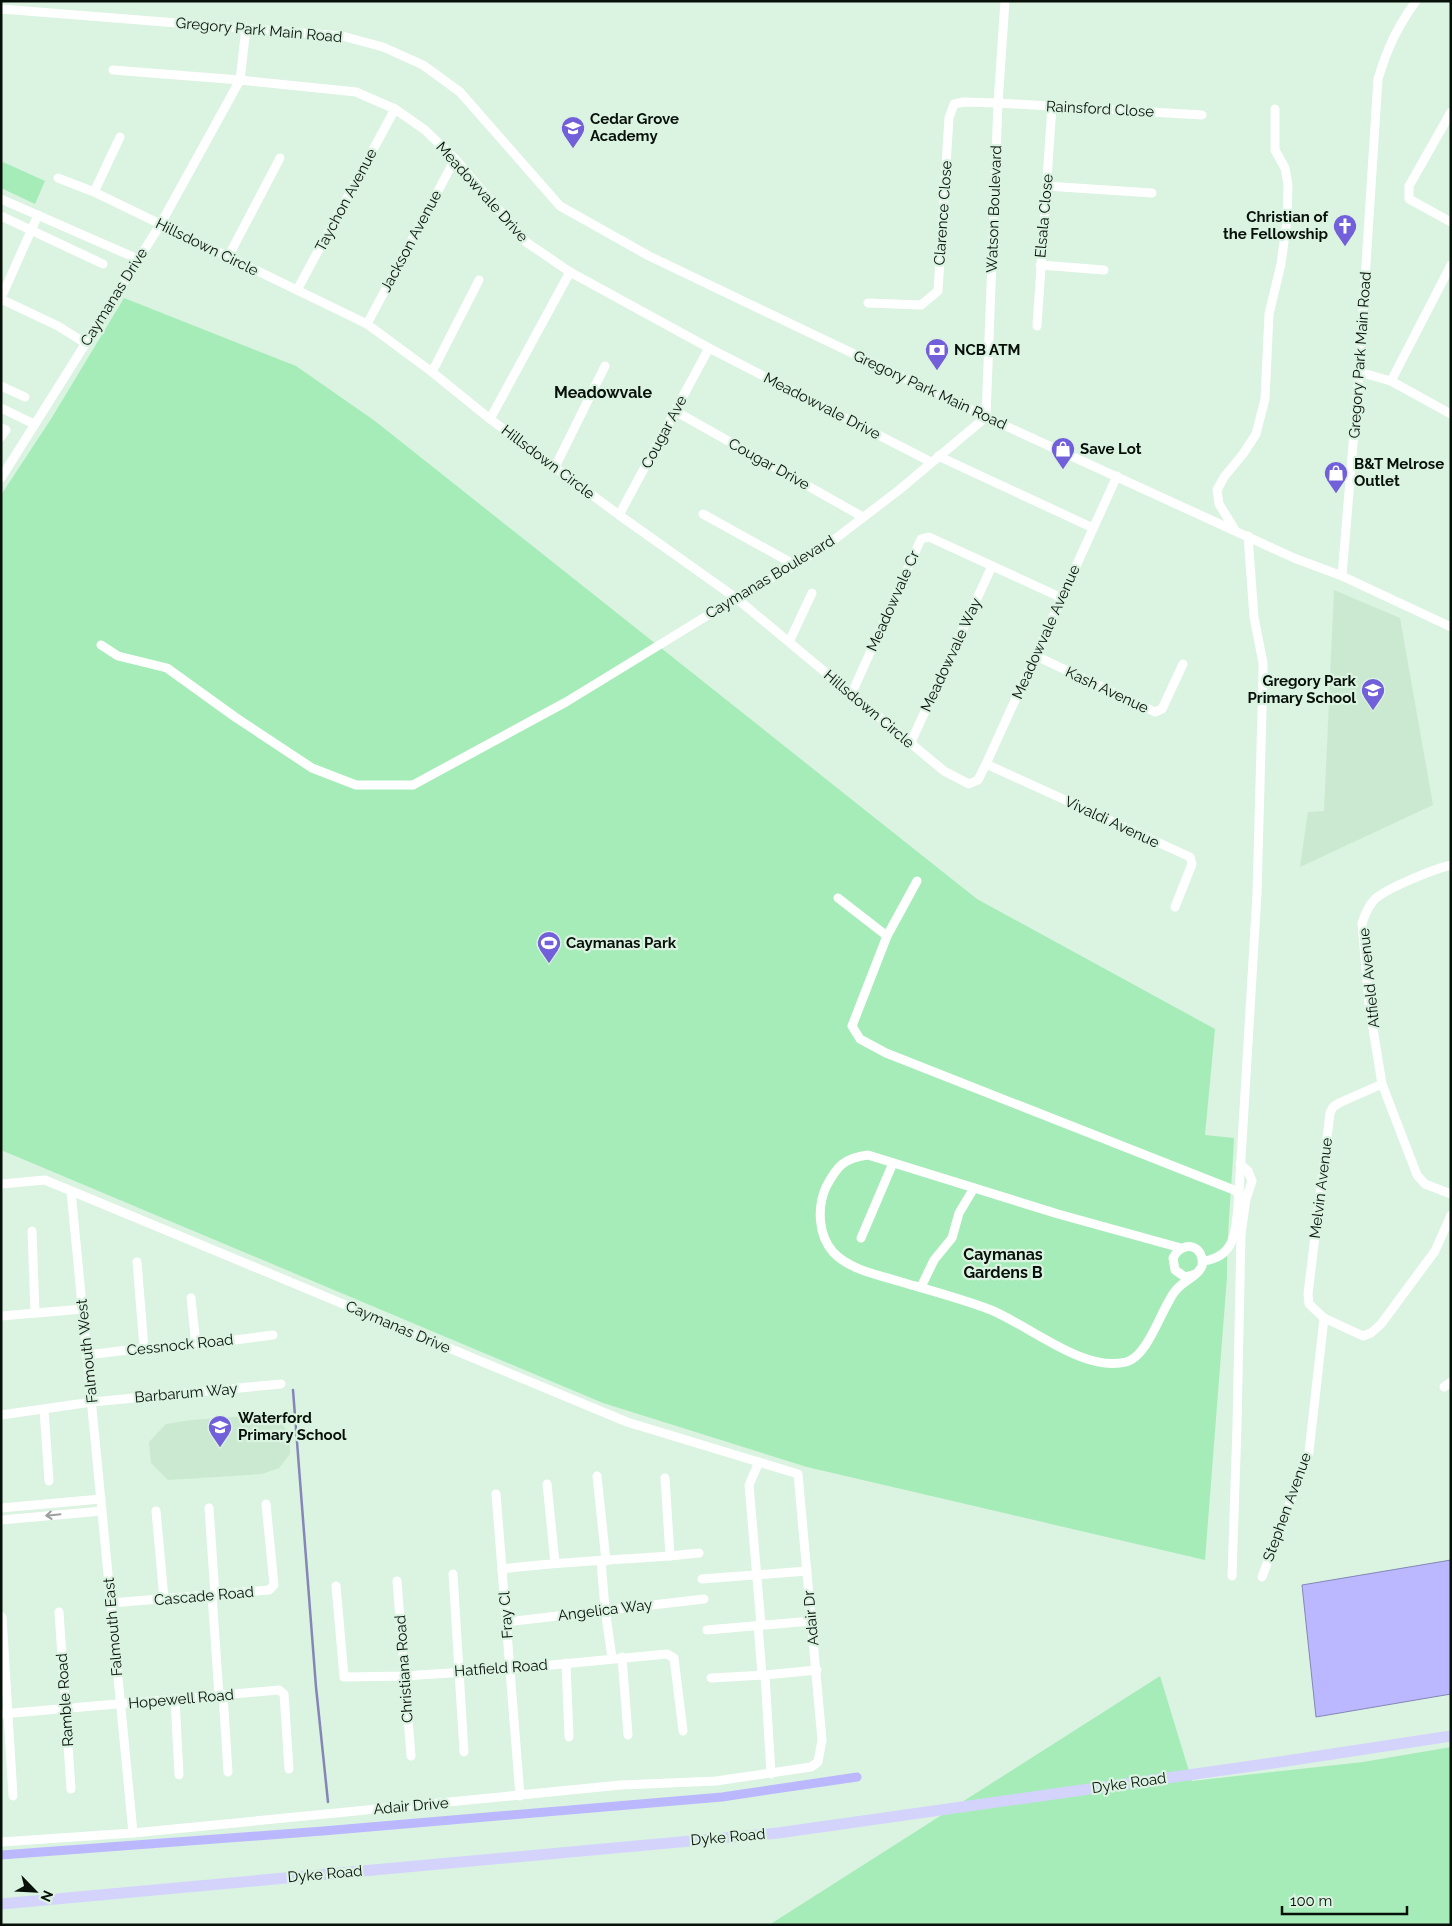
<svg xmlns="http://www.w3.org/2000/svg" width="1452" height="1926" viewBox="0 0 1452 1926" font-family="Raleway,sans-serif">
<rect width="100%" height="100%" fill="#dbf3e1"/>
<g fill="#cbe9d1">
<polygon points="1334,590 1400,618 1433,805 1300,867 1308,812 1324,811"/>
<polygon points="260,1415 283,1425 290,1436 290,1454 279,1468 262,1474 168,1480 151,1463 149,1442 166,1424 191,1420"/>
</g>
<g fill="#a6ecb9">
<polygon points="3,162 45,181 35,204 1,188 1,167"/>
<path d="M 124,298 L 296,366 L 375,421 L 977,899 L 1215,1029 L 1205,1135 L 1234,1138 C 1232,1185 1227,1231 1227,1277 L 1205,1560 L 807,1467 L 603,1403 L 1,1150 L 1,495 L 51,419 Z"/>
<polygon points="1160,1676 1192,1781 1363,1762 1451,1747 1451,1925 769,1925"/>
</g>
<polygon fill="#bbb8ff" stroke="#8586b6" points="1451,1560 1451,1694 1316,1717 1302,1585"/>
<g fill="none" stroke-linecap="round" stroke-linejoin="round">
<polyline stroke="#8586b6" stroke-width="2.5" points="293,1390 316,1687 328,1802"/>
<polyline stroke="#bbb8ff" stroke-width="9" points="1,1855 323,1831 722,1797 857,1777"/>
<g stroke="#fff" stroke-width="9">
<polyline points="1,9 342,36 383,47 423,65 460,92 560,206 649,256 986,417 1294,558 1342,576 1451,627"/>
<polyline points="113,70 240,80 356,92 395,109 425,130 455,159 526,242 570,272 709,348 931,462"/>
<polyline points="1451,112 1409,186 1409,199 1451,222"/>
<polyline points="58,178 94,192 367,324 432,372 490,419 619,515 736,598 944,771 969,784 978,780 986,764 1117,476"/>
<polyline points="1046,186 1152,193"/>
<polyline points="94,192 120,137"/>
<polyline points="1,199 138,259"/>
<polyline points="1,216 103,264"/>
<polyline points="228,257 280,158"/>
<polyline points="1040,265 1104,270"/>
<polyline points="297,290 395,109"/>
<polyline points="1,298 38,215"/>
<polyline points="1,299 58,326 85,343"/>
<polyline points="868,303 921,305 938,291 949,118 954,104 964,102 998,103 1202,115"/>
<polyline points="367,324 455,159"/>
<polyline points="1037,326 1052,106"/>
<polyline points="432,372 479,280"/>
<polyline points="1359,372 1391,381 1451,414"/>
<polyline points="1391,381 1451,265"/>
<polyline points="1,386 25,397"/>
<polyline points="1,408 34,424"/>
<polyline points="675,411 863,517"/>
<polyline points="490,419 570,272"/>
<polyline points="1,428 6,430 1,437"/>
<polyline points="938,456 1093,528"/>
<polyline points="555,467 605,366"/>
<polyline points="1,478 160,225 240,80 246,28"/>
<polyline points="703,514 795,565"/>
<polyline points="619,515 709,348"/>
<polyline points="1235,530 1219,504 1217,490 1224,477 1243,454 1256,434 1265,399 1269,314 1281,264 1287,220 1288,185 1285,168 1275,150 1275,109"/>
<path d="M 1342,576 L 1359,372 L 1378,79 C 1387,49 1397,27 1416,1"/>
<polyline points="789,642 812,593"/>
<polyline points="101,645 118,656 167,668 235,717 312,768 356,785 413,785 566,702 736,598 795,565 831,542 899,490 986,417 998,103 1005,1"/>
<polyline points="1036,656 1155,712 1162,709 1183,664"/>
<polyline points="851,695 921,539 929,537 1062,598"/>
<polyline points="910,744 992,566"/>
<polyline points="986,764 1190,857 1192,864 1175,907"/>
<path d="M 1451,865 C 1434,869 1387,888 1375,899 C 1368,906 1365,914 1362,923 L 1369,1004 L 1382,1084 L 1417,1175 L 1425,1184 L 1451,1194"/>
<polyline points="838,898 887,936 852,1026 860,1039 886,1053 1239,1192"/>
<polyline points="887,936 917,881"/>
<polyline points="1382,1084 1339,1103 1333,1107 1330,1113 1308,1294 1309,1304 1324,1318 1363,1336 1371,1333 1381,1324 1435,1251 1451,1215"/>
<polyline points="1,1184 45,1180 627,1422 798,1474 822,1740 818,1762 811,1767 716,1781 621,1785 133,1833 1,1842"/>
<polyline points="71,1191 133,1833"/>
<polyline points="32,1231 35,1313"/>
<polyline points="861,1238 893,1163"/>
<path d="M 1181,1248 L 1058,1214 L 868,1155 C 844,1158 837,1166 826,1187 C 817,1207 818,1235 833,1252 C 850,1271 884,1276 908,1284 C 936,1292 965,1300 991,1310 C 1030,1326 1084,1373 1126,1362 C 1146,1357 1159,1317 1169,1301 C 1171,1297 1174,1292 1177,1289 C 1185,1280 1197,1277 1202,1266 C 1205,1245 1183,1239 1173,1258 L 1175,1270 L 1185,1277 L 1196,1274"/>
<path d="M 1203,1261 C 1240,1257 1236,1221 1239,1192 L 1257,894 L 1263,675 L 1263,663 L 1254,617 L 1248,536"/>
<polyline points="137,1262 144,1348"/>
<polyline points="921,1287 934,1260 952,1238 959,1213 974,1188"/>
<polyline points="191,1298 196,1345"/>
<polyline points="1,1316 83,1309"/>
<polyline points="87,1355 144,1348 196,1345 273,1335"/>
<polyline points="1444,1387 1451,1382"/>
<polyline points="44,1410 49,1481"/>
<polyline points="1,1415 92,1402 281,1384"/>
<polyline points="759,1462 749,1485 761,1625"/>
<polyline points="597,1476 606,1561"/>
<polyline points="547,1484 555,1563"/>
<polyline points="496,1494 520,1796"/>
<polyline points="1,1508 101,1499"/>
<polyline points="209,1508 215,1595"/>
<polyline points="156,1511 164,1599"/>
<polyline points="1,1520 102,1511"/>
<polyline points="670,1556 699,1553"/>
<polyline points="601,1561 605,1609 612,1658"/>
<path d="M 502,1569 C 558,1562 614,1560 670,1556 L 665,1478"/>
<polyline points="453,1574 464,1752"/>
<polyline points="1232,1576 1237,1426 1241,1234 1246,1199 1252,1181 1248,1171 1240,1164"/>
<polyline points="1262,1577 1309,1452 1324,1318"/>
<polyline points="702,1579 807,1571"/>
<polyline points="397,1581 411,1756"/>
<polyline points="336,1586 344,1677 404,1676 510,1669 667,1654 674,1658 683,1731"/>
<polyline points="212,1595 219,1695"/>
<polyline points="111,1603 269,1590 274,1585 266,1504"/>
<polyline points="59,1612 71,1789"/>
<polyline points="2,1617 13,1796"/>
<polyline points="506,1622 704,1599"/>
<polyline points="758,1625 762,1675"/>
<polyline points="707,1630 811,1621"/>
<polyline points="622,1657 628,1735"/>
<polyline points="566,1663 569,1737"/>
<polyline points="711,1678 765,1675"/>
<polyline points="223,1695 228,1772"/>
<polyline points="175,1699 179,1775"/>
<polyline points="1,1714 279,1690 284,1694 289,1769"/>
<polyline points="771,1774 765,1675 817,1670"/>
</g>
<polyline stroke="#d4d3fc" stroke-width="11" points="1,1904 778,1833 1273,1763 1451,1736"/>
</g>
<defs><path id="oneway-shaft" d="M-6 0H5M1.5-3L5.5 0L1.5 3" fill="none" stroke-width="1.6" stroke-linecap="round" stroke-linejoin="round" transform="scale(1.25)"/></defs>
<use stroke="#9c9f9d" href="#oneway-shaft" transform="translate(53 1515) rotate(174)"/>
<defs>
<g id="school-pin" transform="scale(1.25)"><path d="M0 17L-7.5 6A9.5 9.5 0 1 1 7.5 6Z" fill="#7260da" stroke="#dbf3e1"/><path d="M0-5L7-2L0 1L-7-2ZM-4 1L0 2.5L4 1V4Q0 6-4 4Z" fill="#fff"/></g>
<g id="church-pin" transform="scale(1.25)"><path d="M0 17L-7.5 6A9.5 9.5 0 1 1 7.5 6Z" fill="#7260da" stroke="#dbf3e1"/><path d="M-1.2-6h2.4v3.5h3.3v2.4h-3.3V6h-2.4V-.1h-3.3v-2.4h3.3Z" fill="#fff"/></g>
<g id="bank-pin" transform="scale(1.25)"><path d="M0 17L-7.5 6A9.5 9.5 0 1 1 7.5 6Z" fill="#7260da" stroke="#dbf3e1"/><path d="M-6-4H6V4H-6ZM0-2.3a2.3 2.3 0 1 0 0 4.6a2.3 2.3 0 1 0 0-4.6Z" fill="#fff"/></g>
<g id="shop-pin" transform="scale(1.25)"><path d="M0 17L-7.5 6A9.5 9.5 0 1 1 7.5 6Z" fill="#7260da" stroke="#dbf3e1"/><path d="M-5-2.5h2.3a2.7 3.5 0 0 1 5.4 0H5L5.5 6h-11ZM-1.5-2.5h3a1.5 2.3 0 0 0-3 0Z" fill="#fff"/></g>
<g id="stadium-pin" transform="scale(1.25)"><path d="M0 17L-7.5 6A9.5 9.5 0 1 1 7.5 6Z" fill="#7260da" stroke="#dbf3e1"/><path d="M0-5a6.5 5 0 1 0 0 10a6.5 5 0 1 0 0-10ZM-3.5-1.8h7v3.6h-7Z" fill="#fff"/></g>
</defs>
<g fill-rule="evenodd">
<use href="#school-pin" x="573" y="128"/>
<use href="#church-pin" x="1345" y="226"/>
<use href="#bank-pin" x="937" y="350"/>
<use href="#shop-pin" x="1063" y="449"/>
<use href="#shop-pin" x="1336" y="473"/>
<use href="#school-pin" x="1373" y="690"/>
<use href="#stadium-pin" x="549" y="943"/>
<use href="#school-pin" x="220" y="1427"/>
</g>
<g text-anchor="middle" stroke-width="4.5" stroke-linejoin="round" paint-order="stroke">
<g font-size="15" fill="#08100a" stroke="#dbf3e1">
<text transform="translate(259 30) rotate(5)" y="5">Gregory Park Main Road</text>
<text transform="translate(1100 109) rotate(3)" y="5">Rainsford Close</text>
<text transform="translate(482 192) rotate(48)" y="5">Meadowvale Drive</text>
<text transform="translate(346 200) rotate(-62)" y="5">Taychon Avenue</text>
<text transform="translate(994 209) rotate(-88)" y="5">Watson Boulevard</text>
<text transform="translate(943 213) rotate(-86)" y="5">Clarence Close</text>
<text transform="translate(1044 216) rotate(-85)" y="5">Elsala Close</text>
<text transform="translate(411 241) rotate(-62)" y="5">Jackson Avenue</text>
<text transform="translate(207 247) rotate(26)" y="5">Hillsdown Circle</text>
<text transform="translate(114 297) rotate(-58)" y="5">Caymanas Drive</text>
<text transform="translate(1360 355) rotate(-86)" y="5">Gregory Park Main Road</text>
<text transform="translate(930 390) rotate(25)" y="5">Gregory Park Main Road</text>
<text transform="translate(822 406) rotate(27)" y="5">Meadowvale Drive</text>
<text transform="translate(664 432) rotate(-62)" y="5">Cougar Ave</text>
<text transform="translate(548 462) rotate(37)" y="5">Hillsdown Circle</text>
<text transform="translate(769 464) rotate(29)" y="5">Cougar Drive</text>
<text transform="translate(770 577) rotate(-31)" y="5">Caymanas Boulevard</text>
<text transform="translate(893 601) rotate(-66)" y="5">Meadowvale Cr</text>
<text transform="translate(1046 632) rotate(-66)" y="5">Meadowvale Avenue</text>
<text transform="translate(951 655) rotate(-65)" y="5">Meadowvale Way</text>
<text transform="translate(1107 690) rotate(25)" y="5">Kash Avenue</text>
<text transform="translate(869 709) rotate(40)" y="5">Hillsdown Circle</text>
<text transform="translate(1112 822) rotate(25)" y="5">Vivaldi Avenue</text>
<text transform="translate(1369 978) rotate(-96)" y="5">Atfield Avenue</text>
<text transform="translate(1321 1188) rotate(-83)" y="5">Melvin Avenue</text>
<text transform="translate(398 1327) rotate(23)" y="5">Caymanas Drive</text>
<text transform="translate(180 1345) rotate(-6)" y="5">Cessnock Road</text>
<text transform="translate(87 1351) rotate(-96)" y="5">Falmouth West</text>
<text transform="translate(186 1393) rotate(-5)" y="5">Barbarum Way</text>
<text transform="translate(1287 1507) rotate(-70)" y="5">Stephen Avenue</text>
<text transform="translate(204 1596) rotate(-5)" y="5">Cascade Road</text>
<text transform="translate(605 1610) rotate(-7)" y="5">Angelica Way</text>
<text transform="translate(506 1615) rotate(-94)" y="5">Fray Cl</text>
<text transform="translate(811 1618) rotate(-95)" y="5">Adair Dr</text>
<text transform="translate(113 1627) rotate(-95)" y="5">Falmouth East</text>
<text transform="translate(501 1668) rotate(-4)" y="5">Hatfield Road</text>
<text transform="translate(404 1669) rotate(-94)" y="5">Christiana Road</text>
<text transform="translate(181 1699) rotate(-5)" y="5">Hopewell Road</text>
<text transform="translate(65 1700) rotate(-94)" y="5">Ramble Road</text>
<text transform="translate(1129 1783) rotate(-8)" y="5">Dyke Road</text>
<text transform="translate(411 1806) rotate(-5)" y="5">Adair Drive</text>
<text transform="translate(728 1837) rotate(-5)" y="5">Dyke Road</text>
<text transform="translate(325 1874) rotate(-5)" y="5">Dyke Road</text>
</g>
<g font-size="15" font-weight="bold" fill="#08100a" stroke="#dbf3e1" text-anchor="start">
<text x="590" y="124">Cedar Grove<tspan x="590" dy="17">Academy</tspan></text>
<text x="1328" y="222" text-anchor="end">Christian of<tspan x="1328" dy="17">the Fellowship</tspan></text>
<text x="954" y="355">NCB ATM</text>
<text x="1080" y="454">Save Lot</text>
<text x="1354" y="469">B&amp;T Melrose<tspan x="1354" dy="17">Outlet</tspan></text>
<text x="1356" y="686" text-anchor="end">Gregory Park<tspan x="1356" dy="17">Primary School</tspan></text>
<text x="566" y="948">Caymanas Park</text>
<text x="238" y="1423">Waterford<tspan x="238" dy="17">Primary School</tspan></text>
</g>
<g font-size="16" font-weight="bold" fill="#08100a" stroke="#dbf3e1">
<text x="603" y="398">Meadowvale</text>
<text x="1003" y="1260">Caymanas<tspan x="1003" dy="18">Gardens B</tspan></text>
</g>
</g>
<rect width="1452" height="1926" fill="none" stroke="#08100a" stroke-width="5"/>
<g transform="translate(35 1891) rotate(114)" stroke="#dbf3e1" stroke-width="4" paint-order="stroke">
<path d="M0-4L9 19L0 12L-9 19Z" fill="#08100a"/>
<text y="-8" font-size="14" font-weight="bold" text-anchor="middle" fill="#08100a">N</text>
</g>
<path d="M1282 1906v8h125v-8" fill="none" stroke="#08100a" stroke-width="2.5"/>
<text x="1290" y="1906" font-size="15" fill="#08100a" stroke="#dbf3e1" stroke-width="4" paint-order="stroke">100 m</text>
</svg>
